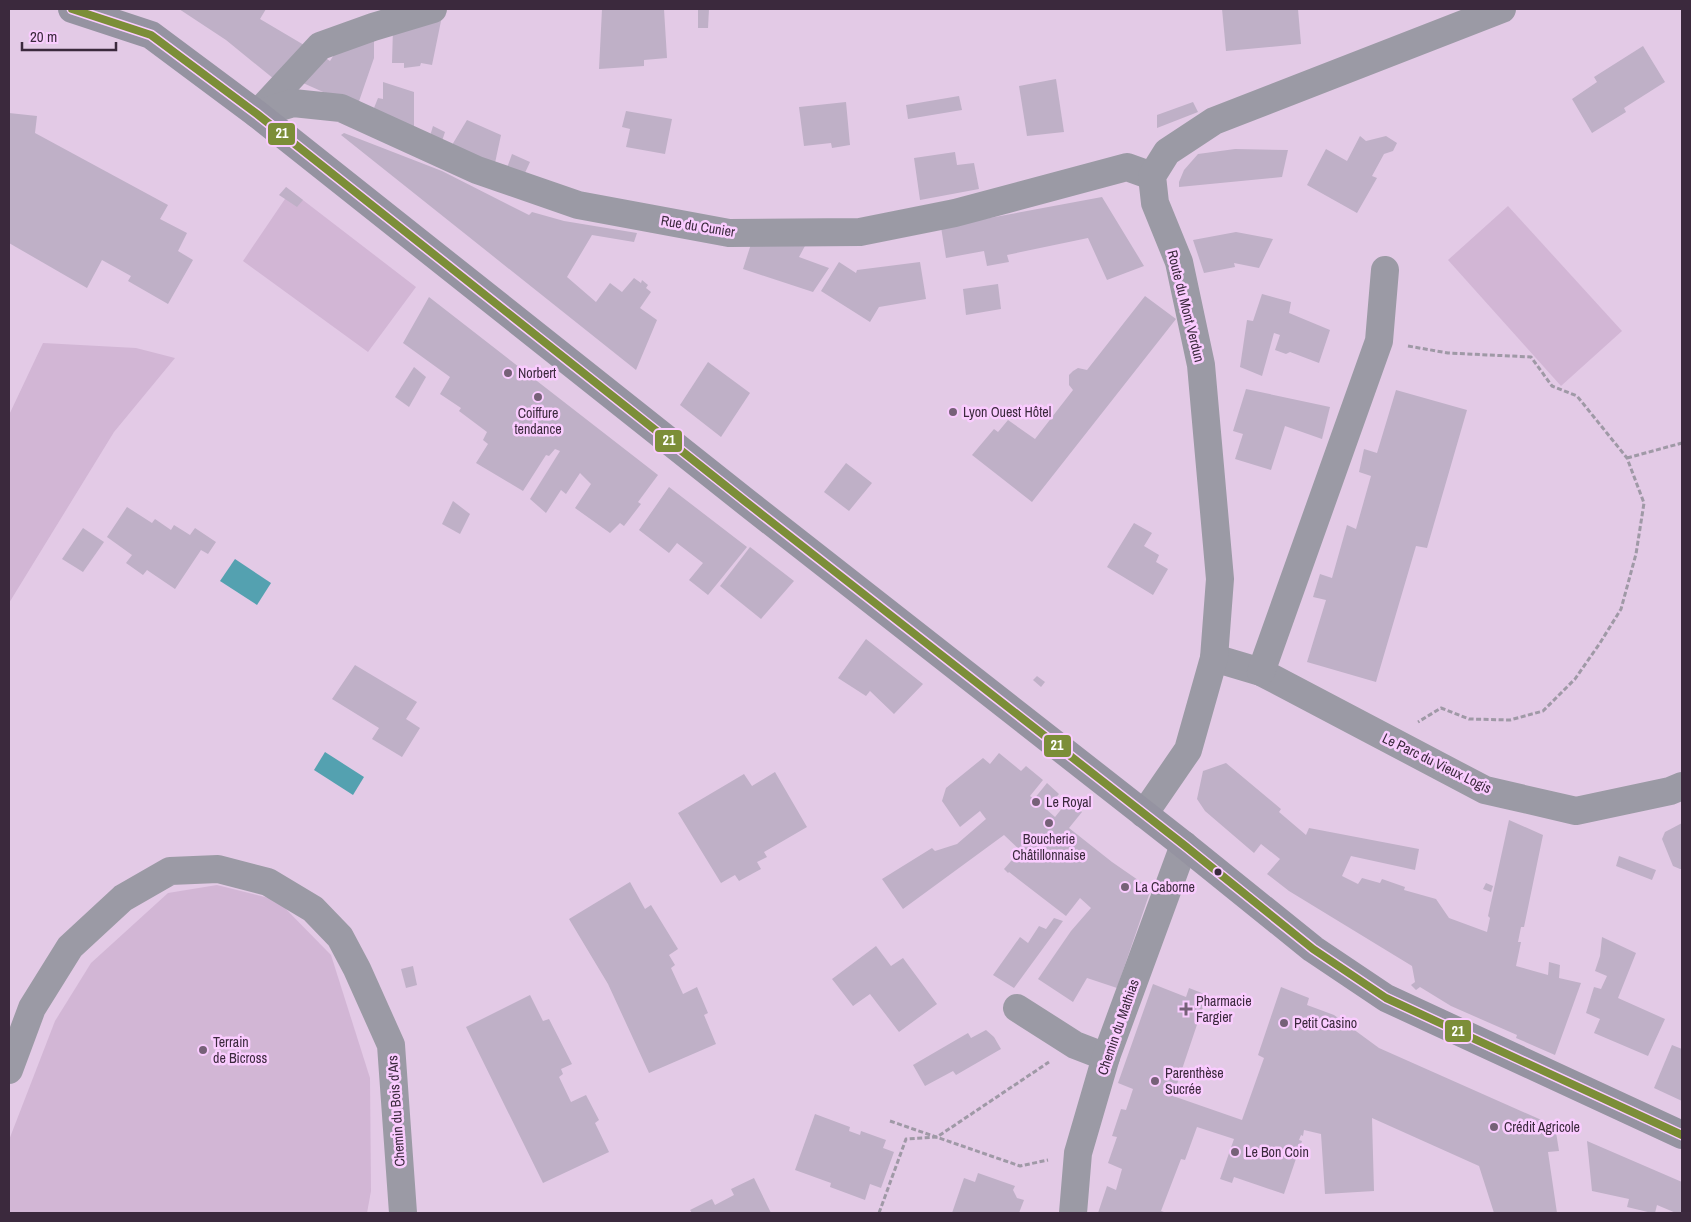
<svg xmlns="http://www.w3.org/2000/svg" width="1691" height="1222" viewBox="0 0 1691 1222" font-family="'Archivo Narrow',sans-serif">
<rect width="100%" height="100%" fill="#e3cae6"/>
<g fill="#d2b6d5">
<polygon points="286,187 416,287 368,352 243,261 285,199"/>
<polygon points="1508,206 1622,331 1561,386 1448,260"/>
<polygon points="43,343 136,348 175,358 114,432 9,603 9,415"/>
<polygon points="217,885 277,900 331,955 370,1078 371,1191 367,1213 9,1213 9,1140 55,1021 91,963 168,893"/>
</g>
<g fill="#54a1b0">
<polygon points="235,559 271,583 257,605 220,581"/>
<polygon points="325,752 364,777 353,795 314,770"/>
</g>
<g fill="#bfb0c7">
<polygon points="179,9 266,9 260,19 304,45 274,79 226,40"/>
<polygon points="602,9 664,9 667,58 644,60 644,66 599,69"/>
<polygon points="698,9 709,9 708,28 698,28"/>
<polygon points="1222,9 1298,9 1301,44 1226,51"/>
<polygon points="441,21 432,65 421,63 420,66 404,68 404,63 392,63 393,28"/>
<polygon points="374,33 374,58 357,107 303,83 324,57 330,61 335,53"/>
<polygon points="1643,46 1665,82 1624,108 1626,112 1592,133 1572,99 1597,82 1594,77"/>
<polygon points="1056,79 1064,132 1027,136 1019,86"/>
<polygon points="383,82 414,92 414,130 372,113 378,98 383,99"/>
<polygon points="959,96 962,110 908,119 906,105"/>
<polygon points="846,102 850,145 832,148 831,143 804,146 799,107"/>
<polygon points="1193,102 1198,112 1157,128 1157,115"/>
<polygon points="626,111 672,119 665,154 626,147 630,129 622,127"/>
<polygon points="9,113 37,116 35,133 168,205 160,219 187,233 178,251 193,260 168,304 128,281 131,276 102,260 87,288 9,243"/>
<polygon points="467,120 501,135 495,163 452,145"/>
<polygon points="433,126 445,132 442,141 430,136"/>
<polygon points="344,133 442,171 529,215 532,212 564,221 637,233 634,242 592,235 567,277 596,302 610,283 622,292 634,278 641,283 642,280 648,285 646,288 651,292 640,308 657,320 636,370 341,135"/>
<polygon points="1360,136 1366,141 1386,136 1397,143 1393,151 1384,154 1372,176 1377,178 1357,213 1307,185 1326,149 1347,161"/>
<polygon points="1235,149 1288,150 1282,177 1179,187 1179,182 1184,170 1198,154"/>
<polygon points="955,152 957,165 974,163 979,189 920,200 914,158"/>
<polygon points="512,154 530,162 524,175 507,168"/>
<polygon points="286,187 303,200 297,207 279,195"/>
<polygon points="1102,197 1144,266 1107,280 1088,238 1007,255 1009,262 987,266 984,251 946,258 941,227"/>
<polygon points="1236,232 1273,239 1259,268 1234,263 1235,267 1204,273 1193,240"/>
<polygon points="751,244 806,244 799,257 829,268 813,292 743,269"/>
<polygon points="839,262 856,273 857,270 920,262 926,299 879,307 870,322 821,291"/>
<polygon points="998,284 1001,309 966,315 963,289"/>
<polygon points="1262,294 1291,302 1289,313 1330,330 1319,363 1290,352 1286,354 1275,350 1280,335 1274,333 1262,376 1240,367 1247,320 1253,321"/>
<polygon points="1145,296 1176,319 1032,502 972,455 994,429 998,432 1008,420 1035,439 1073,390 1069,385 1069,375 1073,371 1078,368 1087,370"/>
<polygon points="429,297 658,475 638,502 641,504 624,526 620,523 610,533 575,508 591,484 580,473 566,494 561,490 546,513 530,499 560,451 555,449 549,456 546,455 523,491 476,463 488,444 483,440 487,432 459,411 461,408 440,394 450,377 403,343"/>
<polygon points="708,362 750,393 721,437 680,405"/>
<polygon points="414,367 426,377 409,407 395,397"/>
<polygon points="1246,389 1330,407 1322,439 1285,426 1271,470 1235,459 1243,434 1233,431"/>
<polygon points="1396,390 1467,410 1427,548 1416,546 1376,682 1307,662 1326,600 1313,597 1320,574 1332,578 1347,525 1356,529 1371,476 1359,472 1364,449 1377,453"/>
<polygon points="846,463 872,483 849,511 824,492"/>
<polygon points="669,487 747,547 708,595 689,580 703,563 677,543 669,553 639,530"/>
<polygon points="453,501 470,514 460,534 442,524"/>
<polygon points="127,507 152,523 155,519 171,530 174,525 190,535 195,528 216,542 208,554 201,550 175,589 147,570 143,575 126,563 132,555 107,537"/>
<polygon points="1134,523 1152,533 1144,546 1159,555 1156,562 1168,569 1153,595 1107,567"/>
<polygon points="83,528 104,542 83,572 62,559"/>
<polygon points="750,547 794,581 761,619 720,586"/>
<polygon points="866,639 923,684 894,714 870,691 866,696 838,678"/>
<polygon points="355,665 417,702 406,719 420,728 402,757 372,739 379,728 332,699"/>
<polygon points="1037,676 1045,682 1041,687 1033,680"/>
<polygon points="999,753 1021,771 1026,766 1043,780 1030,796 1034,799 1047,783 1059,794 1046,809 1055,817 1068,801 1082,812 1069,828 1112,862 1151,889 1117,988 1087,978 1073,1002 1038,979 1071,931 1091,908 1080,898 1066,916 1009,872 1008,873 1004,869 1018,853 1022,857 1024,854 1004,835 903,909 882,879 932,848 935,851 957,844 986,819 980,811 960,827 942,801 946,788 983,758 990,764"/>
<polygon points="1226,763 1281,809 1279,812 1306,835 1309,828 1419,849 1415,870 1351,856 1342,876 1358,884 1362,878 1380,883 1382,879 1405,887 1404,890 1436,899 1449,918 1487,932 1490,918 1488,916 1509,820 1543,835 1524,927 1521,927 1518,942 1521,942 1516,966 1548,975 1549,962 1560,965 1559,978 1581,983 1555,1055 1516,1038 1517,1035 1451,1006 1420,987 1416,990 1411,985 1415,982 1412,966 1289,891 1267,874 1280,859 1261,844 1254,853 1205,811 1197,799 1203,771"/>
<polygon points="775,772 807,827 764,852 767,857 757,862 761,869 739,881 735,875 721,883 678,813 744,774 752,786"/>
<polygon points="1682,823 1682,869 1680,869 1673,866 1662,839 1665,832"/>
<polygon points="1619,856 1656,870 1652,880 1616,866"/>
<polygon points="630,882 645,909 651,905 678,949 669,955 675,965 671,968 683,994 697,987 708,1013 704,1015 716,1044 649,1073 608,984 569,919"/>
<polygon points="1486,883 1493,886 1491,892 1483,889"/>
<polygon points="1054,918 1063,921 1014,988 993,975 1020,937 1028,943 1039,926 1046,929"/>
<polygon points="1602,937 1636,953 1618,998 1665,1019 1648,1056 1594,1033 1600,1019 1586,1013 1594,987 1601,989 1607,976 1595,971 1600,956"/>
<polygon points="876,946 891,966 903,958 937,1004 899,1032 870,994 853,1006 832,979"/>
<polygon points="413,966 417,985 406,988 401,969"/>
<polygon points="1153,984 1186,997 1189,988 1207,995 1173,1096 1242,1120 1264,1058 1258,1055 1281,987 1309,998 1307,1005 1334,1015 1379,1048 1555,1126 1559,1151 1548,1152 1557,1213 1494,1213 1479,1166 1372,1118 1374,1191 1325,1194 1321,1134 1304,1130 1303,1136 1301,1135 1299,1140 1302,1141 1284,1194 1234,1177 1232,1183 1220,1179 1234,1139 1197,1127 1185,1160 1181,1159 1161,1211 1167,1213 1098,1213 1107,1186 1116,1190 1122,1169 1108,1163 1117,1137 1112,1136 1121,1109 1126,1110 1133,1089 1118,1083"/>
<polygon points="530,995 543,1021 549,1019 572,1064 561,1069 563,1074 559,1077 571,1102 586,1095 599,1120 595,1123 609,1152 543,1183 466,1027"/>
<polygon points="986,1030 994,1037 1001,1049 956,1075 953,1071 925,1086 913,1065 968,1033 971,1038"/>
<polygon points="1672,1045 1682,1049 1682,1101 1654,1088"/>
<polygon points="815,1114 850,1127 849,1131 860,1135 861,1131 886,1140 883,1148 894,1152 881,1188 870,1184 865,1200 830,1187 831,1183 795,1170"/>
<polygon points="1587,1141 1682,1182 1682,1213 1676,1213 1657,1205 1655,1213 1652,1213 1627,1207 1629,1199 1592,1191"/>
<polygon points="978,1173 1015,1186 1013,1190 1017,1198 1024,1200 1019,1213 952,1213 964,1178 975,1182"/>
<polygon points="754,1178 771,1213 692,1213 690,1210 712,1199 715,1205 734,1195 731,1189"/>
</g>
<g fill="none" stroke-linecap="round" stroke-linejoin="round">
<g stroke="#9f99a6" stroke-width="3" stroke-dasharray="5 2.5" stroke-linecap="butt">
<polyline points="1408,346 1448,353 1531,357 1552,386 1577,396 1627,458 1644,503 1636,554 1621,609 1600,643 1575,679 1543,711 1510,720 1469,719 1441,708 1418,722"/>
<polyline points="1627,458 1682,443"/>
<polyline points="890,1121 1020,1166 1048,1160"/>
<polyline points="879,1213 906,1139 937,1137 1049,1062"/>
</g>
<g stroke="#9b9aa5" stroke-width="28">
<polyline points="258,113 320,46 373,27 433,9"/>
<polyline points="257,114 293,103 341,108 477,170 578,205 729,233 860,232 955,213 1127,167 1152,176"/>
<polyline points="1214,658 1261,672 1485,790 1576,811 1670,791 1682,786"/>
<polyline points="1261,672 1379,341 1385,270"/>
<polyline points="1144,814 1188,750 1214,658 1220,579 1201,365 1179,262 1155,203 1152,176 1167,152 1214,121 1502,9"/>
<polyline points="1017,1008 1075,1045 1106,1057"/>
<polyline points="9,1070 32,1008 70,947 123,898 170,871 218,869 268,882 313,909 340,937 357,969 391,1045 403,1213"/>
<polyline points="1073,1213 1078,1153 1106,1057 1184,845"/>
</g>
<polyline stroke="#9593a1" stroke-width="28" points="72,9 151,35 257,114 746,502 1184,845 1313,949 1386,998 1682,1135"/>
<g stroke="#faccff" stroke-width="11">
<polyline id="bus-1" points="72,9 151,35 257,114 746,502 1184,845 1313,949 1386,998 1682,1135"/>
</g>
<use href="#bus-1" stroke="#7c8e38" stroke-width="8"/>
</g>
<g fill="#766178" stroke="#faccff" stroke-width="2">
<circle cx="508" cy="373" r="5"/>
<circle cx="538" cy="397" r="5"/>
<circle cx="953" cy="412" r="5"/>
<circle cx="1036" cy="802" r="5"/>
<circle cx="1049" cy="823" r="5"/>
<circle cx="1125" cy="887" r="5"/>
<path d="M1183.5 1001.5h5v5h5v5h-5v5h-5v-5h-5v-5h5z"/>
<circle cx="1284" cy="1023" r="5"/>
<circle cx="203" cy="1050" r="5"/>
<circle cx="1155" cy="1081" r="5"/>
<circle cx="1494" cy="1127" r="5"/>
<circle cx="1235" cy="1152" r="5"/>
</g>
<circle fill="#3b293d" stroke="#faccff" stroke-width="2" cx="1218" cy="872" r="4.5"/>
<g text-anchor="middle" stroke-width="5" stroke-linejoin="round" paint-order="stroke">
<g font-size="14" fill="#3b293d" stroke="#faccff">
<text transform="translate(698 226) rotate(9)" y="5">Rue du Cunier</text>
<text transform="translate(1186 306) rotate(76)" y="5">Route du Mont Verdun</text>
<text transform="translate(1437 763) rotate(26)" y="5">Le Parc du Vieux Logis</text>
<text transform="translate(1118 1027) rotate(-71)" y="5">Chemin du Mathias</text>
<text transform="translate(396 1111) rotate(-94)" y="5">Chemin du Bois d'Ars</text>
</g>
<g font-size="14" fill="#3b293d" stroke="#faccff" text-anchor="start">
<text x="518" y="378">Norbert</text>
<text x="963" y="417">Lyon Ouest Hôtel</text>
<text x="538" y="418" text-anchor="middle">Coiffure<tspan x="538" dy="16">tendance</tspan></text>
<text x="1046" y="807">Le Royal</text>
<text x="1049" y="844" text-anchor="middle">Boucherie<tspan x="1049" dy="16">Châtillonnaise</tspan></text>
<text x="1135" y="892">La Caborne</text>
<text x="1196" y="1006">Pharmacie<tspan x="1196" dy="16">Fargier</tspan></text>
<text x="1294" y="1028">Petit Casino</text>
<text x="213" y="1047">Terrain<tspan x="213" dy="16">de Bicross</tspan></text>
<text x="1165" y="1078">Parenthèse<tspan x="1165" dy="16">Sucrée</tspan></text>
<text x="1504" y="1132">Crédit Agricole</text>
<text x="1245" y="1157">Le Bon Coin</text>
</g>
</g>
<g stroke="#faccff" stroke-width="2">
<rect x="267" y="122" width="29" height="24" rx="5" fill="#7c8e38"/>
<rect x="654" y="429" width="29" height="24" rx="5" fill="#7c8e38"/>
<rect x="1043" y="734" width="29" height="24" rx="5" fill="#7c8e38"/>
<rect x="1444" y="1019" width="28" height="24" rx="5" fill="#7c8e38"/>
</g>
<g font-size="14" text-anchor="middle" font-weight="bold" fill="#fff">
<text x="282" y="138">21</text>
<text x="669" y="445">21</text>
<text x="1057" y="750">21</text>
<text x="1458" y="1036">21</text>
</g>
<rect width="1691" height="1222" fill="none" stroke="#3b293d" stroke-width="20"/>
<path d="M22 42v8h94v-8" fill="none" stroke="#3b293d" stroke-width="2.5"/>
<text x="30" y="42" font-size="15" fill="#3b293d" stroke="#faccff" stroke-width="4" paint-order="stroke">20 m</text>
</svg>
